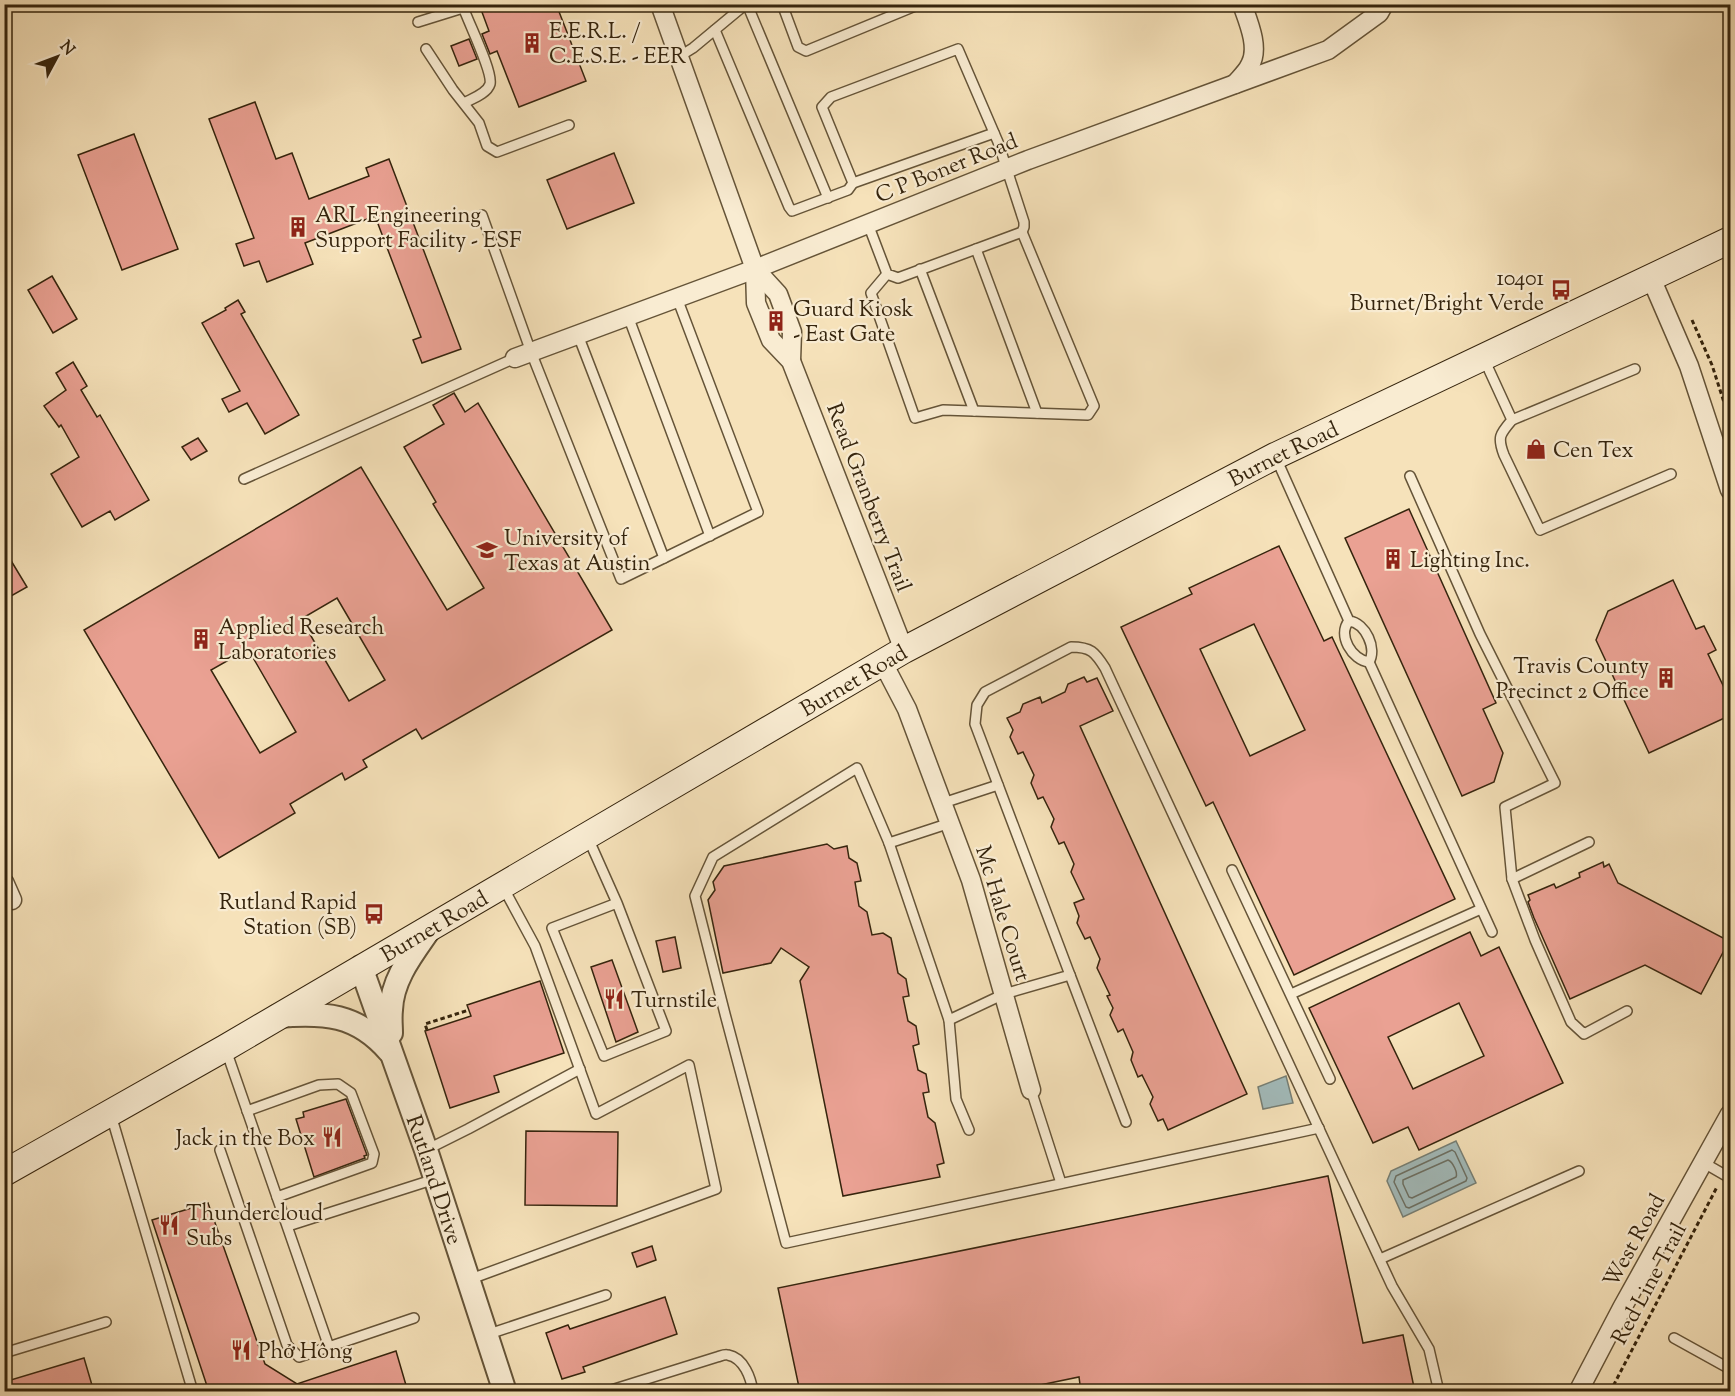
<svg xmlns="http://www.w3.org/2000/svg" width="1735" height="1396" viewBox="0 0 1735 1396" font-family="'Sorts Mill Goudy',serif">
<rect width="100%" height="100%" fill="#f6e2ba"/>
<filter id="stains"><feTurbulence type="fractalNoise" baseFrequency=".00333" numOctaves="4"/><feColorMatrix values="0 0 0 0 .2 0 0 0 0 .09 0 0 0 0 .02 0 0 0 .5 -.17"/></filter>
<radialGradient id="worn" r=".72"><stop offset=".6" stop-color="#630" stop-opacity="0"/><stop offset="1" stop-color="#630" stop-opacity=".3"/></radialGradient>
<g fill="#a2bbbb" stroke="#767f75" stroke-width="1.5">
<polygon points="1286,1076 1293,1103 1263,1109 1258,1087"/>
<polygon points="1456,1141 1476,1183 1403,1217 1387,1181 1391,1171"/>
</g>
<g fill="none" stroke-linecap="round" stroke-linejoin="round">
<g stroke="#6c7064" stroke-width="1.5">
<polygon points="1452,1150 1455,1152 1467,1178 1466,1181 1409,1208 1406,1207 1394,1182 1396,1176"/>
<path d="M 1448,1160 C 1453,1162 1458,1173 1456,1177 L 1412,1198 L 1409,1197 L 1403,1184 L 1403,1180 Z"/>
</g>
</g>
<g fill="#eaa193" stroke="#35240d" stroke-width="1.5" fill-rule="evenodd">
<polygon points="479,4 556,4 586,81 519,107 497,51 490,54 482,34 489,31"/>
<polygon points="469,39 477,59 459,66 451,46"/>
<polygon points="255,102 276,159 292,153 309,199 369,176 366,168 389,159 461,349 422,363 413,340 421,337 375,216 305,243 313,264 267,282 259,261 244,266 236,244 254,238 209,119"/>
<polygon points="134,134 178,249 122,270 78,155"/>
<polygon points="614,153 634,203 567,229 547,180"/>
<polygon points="52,276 77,319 53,333 28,290"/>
<polygon points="238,300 245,312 241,314 299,415 265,434 247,403 229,412 222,399 240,391 202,323 226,310 225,308"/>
<polygon points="73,362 87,386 81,390 97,417 100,415 149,500 115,520 110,511 82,527 51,474 79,457 61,425 59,427 44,406 66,390 56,373"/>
<path d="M 454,393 L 465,412 L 478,403 L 612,630 L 422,739 L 416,729 L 363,760 L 367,767 L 345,780 L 342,773 L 290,804 L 295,813 L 219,858 L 84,630 L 361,467 L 447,610 L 484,588 L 433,504 L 436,502 L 404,447 L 444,424 L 433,405 ZM 337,598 L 385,680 L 349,701 L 301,619 ZM 248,649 L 296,732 L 260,753 L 211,670 Z"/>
<polygon points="198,438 207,451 191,460 182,447"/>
<polygon points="1409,509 1496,703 1483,709 1503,753 1494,782 1462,796 1345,538"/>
<path d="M 1279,546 L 1324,641 L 1332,637 L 1455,899 L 1294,975 L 1213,802 L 1206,806 L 1121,627 L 1192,594 L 1189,588 ZM 1254,624 L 1305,730 L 1250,756 L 1200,649 Z"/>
<polygon points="4,549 27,587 4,600"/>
<polygon points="1673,580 1696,629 1704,626 1716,650 1708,654 1731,702 1731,715 1649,753 1596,640 1608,611"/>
<polygon points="1084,677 1087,682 1097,678 1113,711 1080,726 1247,1094 1168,1130 1163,1119 1158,1121 1150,1104 1153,1097 1142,1075 1138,1077 1131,1060 1133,1052 1123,1029 1118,1032 1110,1015 1113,1008 1107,996 1110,995 1097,968 1100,959 1090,937 1085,939 1077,923 1079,916 1074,903 1084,899 1071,872 1074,864 1064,842 1059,844 1051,827 1054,819 1043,797 1038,799 1031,783 1034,775 1023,752 1018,754 1010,737 1013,730 1007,718 1020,712 1023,704 1040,697 1042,703 1065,692 1068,684"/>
<polygon points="827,844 834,849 847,846 849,858 857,863 861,881 855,882 859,906 867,912 872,935 883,933 891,938 898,973 906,979 909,996 903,997 908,1021 916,1026 919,1044 913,1046 918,1070 926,1074 929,1092 923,1093 928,1117 935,1123 944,1163 937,1165 940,1177 843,1196 800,981 809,967 781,948 771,963 723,973 708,900 715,890 713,882 724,866"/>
<polygon points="1603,862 1604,867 1609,864 1618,883 1729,941 1701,994 1645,965 1570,999 1534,918 1528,902 1530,900 1528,895 1554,884 1556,888 1580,877 1579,873"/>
<path d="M 1470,932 L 1481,956 L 1499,947 L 1563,1083 L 1419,1150 L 1408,1127 L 1373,1143 L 1309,1008 ZM 1459,1003 L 1484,1056 L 1413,1089 L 1388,1037 Z"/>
<polygon points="675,937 681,968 663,972 656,941"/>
<polygon points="612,960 638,1032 616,1042 591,967"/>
<polygon points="540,981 564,1053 494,1076 499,1092 450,1108 425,1031 471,1016 467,1005"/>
<polygon points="346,1099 367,1155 364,1156 365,1158 314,1177 296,1119 304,1117 303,1112"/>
<polygon points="526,1131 618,1132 617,1206 525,1205"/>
<polygon points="1328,1176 1363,1343 1403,1335 1415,1392 1081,1392 1079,1377 1006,1392 800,1392 778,1288"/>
<polygon points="208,1203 265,1364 297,1384 396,1351 408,1392 209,1392 152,1220"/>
<polygon points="652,1246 656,1260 637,1267 632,1253"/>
<polygon points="665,1297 677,1334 583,1367 585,1372 562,1379 546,1333 568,1325 570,1329"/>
<polygon points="84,1358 94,1392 4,1392 4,1382"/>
</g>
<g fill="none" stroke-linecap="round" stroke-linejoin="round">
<g stroke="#655438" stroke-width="12">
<g id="service">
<path d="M 462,4 C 467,20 493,71 490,84 C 487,94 471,99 464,103"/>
<polyline points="747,4 828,198"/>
<polyline points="782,4 798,47 806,51 920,4"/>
<polyline points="418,22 463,8"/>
<polyline points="715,30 789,207 792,211 848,190 853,183 822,107 831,97 958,49 998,142 1024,222 1024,227 1022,232 898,278 887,274 868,224"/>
<polyline points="426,49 453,90 479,123 487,146 497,152 569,125"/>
<polyline points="680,56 693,48 746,4"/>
<polyline points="853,183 994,133"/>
<polyline points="482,215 531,352 621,579 758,512 677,298"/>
<polyline points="976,249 1037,413"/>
<polyline points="920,269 974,411"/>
<polyline points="887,274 871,293 915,418 943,410 1088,415 1094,406 1022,232"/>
<polyline points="628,316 710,536"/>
<polyline points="578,335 664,558"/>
<path d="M 1484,359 L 1512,420 C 1500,434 1497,437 1504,455 L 1540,530 L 1671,474"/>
<polyline points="1512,420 1635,369"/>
<path d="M 1276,458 L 1349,621 C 1366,623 1377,649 1369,662 C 1352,660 1337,635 1349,621"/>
<polyline points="1410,476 1480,634 1555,783 1505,807 1512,879 1535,940 1571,1022 1584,1034 1627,1011"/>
<polyline points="244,479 515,358"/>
<polyline points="1369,662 1492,932"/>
<polyline points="943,803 998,785"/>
<polyline points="950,823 889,843 857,768 713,857 695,896 725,1014 786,1243 1319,1128"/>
<polyline points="588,838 617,903 666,1031 604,1056 552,928 617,903"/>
<path d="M 889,843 L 949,1020 L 1004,994 L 1070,975 L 975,724 L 977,705 L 985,692 L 1071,647 C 1091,647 1095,652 1105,668 L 1392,1286 L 1429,1349 L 1439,1392"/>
<polyline points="1232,870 1330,1079"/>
<polyline points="1512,879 1589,842"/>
<polyline points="1070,975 1126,1122"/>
<polyline points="1291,994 1481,909"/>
<polyline points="949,1020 956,1099 969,1130"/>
<polyline points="226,1050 329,1347"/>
<polyline points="1031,1090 1061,1183"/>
<polyline points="247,1111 319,1085 338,1084 351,1093 374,1154 372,1163 277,1197"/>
<polyline points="111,1115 193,1392"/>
<polyline points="220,1150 287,1345 299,1357 414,1318"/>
<polyline points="426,1150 468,1129 580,1069"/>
<polyline points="1704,1163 1730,1178"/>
<polyline points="288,1226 435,1179"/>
<polyline points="1380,1259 1579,1171"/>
<polyline points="468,1280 716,1189 689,1065 596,1114 535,946 503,887"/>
<polyline points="486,1335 606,1295"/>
<polyline points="1674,1338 1730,1369"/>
<polyline points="4,1353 106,1322"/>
<path d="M 605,1392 L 717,1357 C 721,1356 724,1354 728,1355 C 744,1358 751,1378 753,1392"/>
</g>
</g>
<g stroke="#655438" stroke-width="21">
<g id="minor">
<polyline points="660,4 755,269 756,303 771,340 791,361 904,650"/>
<path d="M 1235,84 C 1240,78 1247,72 1250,65 C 1260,48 1248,21 1242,4"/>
<polyline points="755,269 778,294 792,332 791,361"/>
<polyline points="1651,278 1689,366 1730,490"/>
<polyline points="515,358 755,269 1028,160 1328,50 1379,13 1384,4"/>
<polyline points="883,663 907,709 971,880 1031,1090"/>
<polyline points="4,882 12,900"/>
<polyline points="1578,1392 1622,1308 1730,1114"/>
</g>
</g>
<g stroke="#655438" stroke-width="26">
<g id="tertiary">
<path id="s1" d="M 361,967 L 426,1150 L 505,1392"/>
<path d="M 278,1016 C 324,1012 357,1014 389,1051"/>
<path d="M 391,1033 C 391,1026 390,1018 391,1010 C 392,978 414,952 431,927"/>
</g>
</g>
<g stroke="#35240d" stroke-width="28">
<g id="secondary">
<path id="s2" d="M 4,1173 L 225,1048 L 904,650 L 1275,456 L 1730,240"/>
</g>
</g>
<g stroke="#35240d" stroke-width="3" stroke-dasharray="4.5 3" stroke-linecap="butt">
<polyline points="1692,320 1712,365 1730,421"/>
<polyline points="427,1030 425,1024 469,1010"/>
<polyline points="1610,1392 1717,1187"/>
</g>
<use href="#service" stroke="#f9ecd2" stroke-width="9"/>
<use href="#minor" stroke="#f9ecd2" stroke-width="18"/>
<use href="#tertiary" stroke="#f9ecd2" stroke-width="22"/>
<use href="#secondary" stroke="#f9ecd2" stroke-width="26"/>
</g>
<defs>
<g id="building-bare" transform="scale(1.62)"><path d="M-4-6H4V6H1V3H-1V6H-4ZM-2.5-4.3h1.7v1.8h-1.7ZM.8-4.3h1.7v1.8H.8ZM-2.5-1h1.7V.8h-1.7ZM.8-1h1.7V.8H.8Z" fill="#8f2418" stroke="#f9ecd2" stroke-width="2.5" paint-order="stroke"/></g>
<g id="bus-bare" transform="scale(1.62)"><path d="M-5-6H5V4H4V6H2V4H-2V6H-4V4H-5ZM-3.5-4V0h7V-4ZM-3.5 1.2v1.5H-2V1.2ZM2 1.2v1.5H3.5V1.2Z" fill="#8f2418" stroke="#f9ecd2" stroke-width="2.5" paint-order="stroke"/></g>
<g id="shop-bare" transform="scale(1.62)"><path d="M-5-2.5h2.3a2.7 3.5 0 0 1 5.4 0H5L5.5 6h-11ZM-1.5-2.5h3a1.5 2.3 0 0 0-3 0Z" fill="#8f2418" stroke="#f9ecd2" stroke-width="2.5" paint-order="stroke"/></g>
<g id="university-bare" transform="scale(1.62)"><path d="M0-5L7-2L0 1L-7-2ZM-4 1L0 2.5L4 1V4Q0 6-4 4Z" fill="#8f2418" stroke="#f9ecd2" stroke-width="2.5" paint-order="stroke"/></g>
<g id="restaurant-bare" transform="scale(1.62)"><path d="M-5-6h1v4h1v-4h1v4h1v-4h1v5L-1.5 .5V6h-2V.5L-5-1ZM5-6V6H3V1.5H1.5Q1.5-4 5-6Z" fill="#8f2418" stroke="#f9ecd2" stroke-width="2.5" paint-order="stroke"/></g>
</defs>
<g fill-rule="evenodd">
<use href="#building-bare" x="532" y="43"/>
<use href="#building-bare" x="298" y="227"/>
<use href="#bus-bare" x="1561" y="290"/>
<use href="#building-bare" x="776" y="321"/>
<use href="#shop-bare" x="1536" y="449"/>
<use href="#university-bare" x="487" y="550"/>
<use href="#building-bare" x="1393" y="559"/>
<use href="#building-bare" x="201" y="639"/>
<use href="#building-bare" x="1666" y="678"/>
<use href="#bus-bare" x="374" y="914"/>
<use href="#restaurant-bare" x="614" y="999"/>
<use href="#restaurant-bare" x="332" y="1137"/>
<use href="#restaurant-bare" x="169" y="1225"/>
<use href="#restaurant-bare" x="241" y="1350"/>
</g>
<g text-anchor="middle" stroke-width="4.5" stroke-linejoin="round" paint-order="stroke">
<g font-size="22" fill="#35240d" stroke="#f9ecd2" text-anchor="start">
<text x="549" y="38">E.E.R.L. /<tspan x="549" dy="25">C.E.S.E. - EER</tspan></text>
<text x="315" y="222">ARL Engineering<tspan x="315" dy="25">Support Facility - ESF</tspan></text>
<text x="1544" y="285" text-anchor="end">10401<tspan x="1544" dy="25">Burnet/Bright Verde</tspan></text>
<text x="793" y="316">Guard Kiosk<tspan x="793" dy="25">- East Gate</tspan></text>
<text x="1553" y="457">Cen Tex</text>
<text x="504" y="545">University of<tspan x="504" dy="25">Texas at Austin</tspan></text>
<text x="1410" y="567">Lighting Inc.</text>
<text x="218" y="634">Applied Research<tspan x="218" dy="25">Laboratories</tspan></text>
<text x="1649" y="673" text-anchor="end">Travis County<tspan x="1649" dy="25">Precinct 2 Office</tspan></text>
<text x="357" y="909" text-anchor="end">Rutland Rapid<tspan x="357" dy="25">Station (SB)</tspan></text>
<text x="631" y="1007">Turnstile</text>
<text x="315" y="1145" text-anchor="end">Jack in the Box</text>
<text x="186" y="1220">Thundercloud<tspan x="186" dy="25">Subs</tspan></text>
<text x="258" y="1358">Phở Hồng</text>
</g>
<g font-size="22" fill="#35240d" stroke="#f9ecd2">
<text transform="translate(946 167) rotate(-22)" y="8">C P Boner Road</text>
<text dy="8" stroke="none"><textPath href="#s2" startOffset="1468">Burnet Road</textPath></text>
<text transform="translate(870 497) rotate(69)" y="8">Read Granberry Trail</text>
<text dy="8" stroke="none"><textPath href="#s2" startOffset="982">Burnet Road</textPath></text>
<text transform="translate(1004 913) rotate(73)" y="8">Mc Hale Court</text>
<text dy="8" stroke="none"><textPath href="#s2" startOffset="496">Burnet Road</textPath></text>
<text dy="8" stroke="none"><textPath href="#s1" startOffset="225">Rutland Drive</textPath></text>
<text transform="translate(1633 1240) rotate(-61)" y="8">West Road</text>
<text transform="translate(1648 1283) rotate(-62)" y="8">Red Line Trail</text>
</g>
</g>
<rect width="1735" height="1396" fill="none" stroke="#f6e2ba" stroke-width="24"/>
<rect x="6" y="6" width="1723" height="1384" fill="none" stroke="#35240d" stroke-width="3"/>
<rect x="12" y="12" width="1711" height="1372" fill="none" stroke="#35240d" stroke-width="1.5"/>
<g transform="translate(57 57) rotate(49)" stroke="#f9ecd2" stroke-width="4.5" paint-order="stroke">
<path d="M0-4.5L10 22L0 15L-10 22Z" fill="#35240d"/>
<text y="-9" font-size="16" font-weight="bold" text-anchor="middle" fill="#35240d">N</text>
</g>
<rect width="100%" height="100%" filter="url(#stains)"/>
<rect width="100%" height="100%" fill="url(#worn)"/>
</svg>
